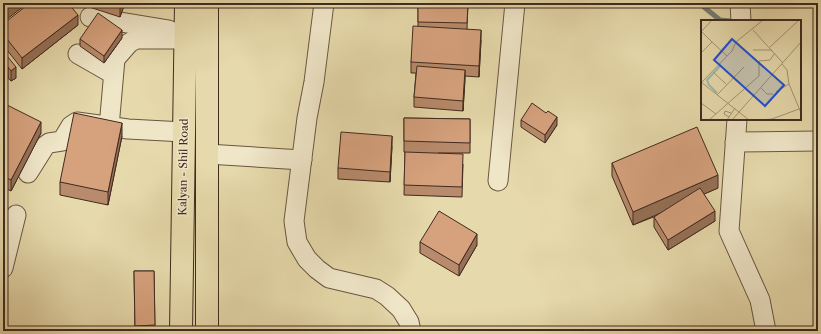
<svg xmlns="http://www.w3.org/2000/svg" width="821" height="334" viewBox="0 0 821 334" font-family="'Libre Caslon Text',serif">
<rect width="100%" height="100%" fill="#e6d9ab"/>
<filter id="stains"><feTurbulence type="fractalNoise" baseFrequency=".005" numOctaves="4"/><feColorMatrix values="0 0 0 0 .2 0 0 0 0 .09 0 0 0 0 .02 0 0 0 .5 -.17"/></filter>
<radialGradient id="worn" r=".72"><stop offset=".6" stop-color="#630" stop-opacity="0"/><stop offset="1" stop-color="#630" stop-opacity=".3"/></radialGradient>
<g fill="none" stroke-linecap="round" stroke-linejoin="round">
<polyline stroke="#758076" stroke-width="5" points="699,3 720,20 730,21"/>
<g stroke="#6a5641" stroke-width="21">
<g id="minor">
<polyline points="324,3 314,82 307,118 294,221 297,242 307,259 317,269 329,278 376,289 387,296 401,309 409,322 411,331"/>
<polyline points="740,3 741,21"/>
<polyline points="90,17 169,30"/>
<polyline points="78,54 113,74"/>
<polyline points="737,119 729,231 760,300 766,331"/>
<polyline points="109,127 115,59 129,43 136,39 186,39"/>
<polyline points="735,142 818,141"/>
<polyline points="207,154 302,160"/>
<polyline points="28,173 45,146 49,143 62,141 71,126 77,122 128,129 184,132"/>
<polyline points="498,181 515,3"/>
<polyline points="3,268 16,215"/>
</g>
</g>
<g stroke="#412a1e" stroke-width="24">
<g id="major">
<polyline points="207,3 207,331"/>
<polyline points="181,331 186,3"/>
</g>
</g>
<use href="#minor" stroke="#efe6c8" stroke-width="19"/>
<use href="#major" stroke="#e6d9ab" stroke-width="22"/>
</g>
<g fill="#b88b6c" stroke="#412a1e">
<polygon points="80,3 125,3 120,17 80,4"/>
<polygon points="418,3 468,3 467,29 481,40 479,77 465,76 463,111 414,107 414,97 416,73 411,73 411,62 418,26"/>
<polygon points="3,24 78,25 22,69 3,45"/>
<polygon points="122,38 104,63 80,46 80,39"/>
<polygon points="3,51 16,78 11,81 8,78"/>
<polygon points="3,103 41,133 11,191 3,187"/>
<polygon points="404,118 470,119 470,153 438,153 463,164 462,197 404,195 405,152 404,152"/>
<polygon points="521,120 557,125 545,143 521,127"/>
<polygon points="122,136 108,205 60,195 60,182"/>
<polygon points="392,146 390,182 338,179 338,168"/>
<polygon points="612,163 718,188 704,194 715,221 668,250 654,227 654,217 656,216 633,225 612,176"/>
<polygon points="420,242 477,245 459,276 420,253"/>
<polygon points="134,271 154,271 155,331 135,331"/>
</g>
<g fill="#967158" stroke="#412a1e">
<polygon points="11,3 28,3 3,22 3,9"/>
<polygon points="122,3 125,3 120,17 120,7"/>
<polygon points="78,15 78,25 22,69 22,58"/>
<polygon points="122,30 122,38 104,63 104,56"/>
<polygon points="481,30 481,40 479,77 479,66"/>
<polygon points="8,67 8,78 3,82 3,71"/>
<polygon points="16,67 16,78 11,81 11,71"/>
<polygon points="465,70 465,81 463,111 463,101"/>
<polygon points="557,117 557,125 545,143 545,135"/>
<polygon points="41,122 41,133 11,191 11,180"/>
<polygon points="122,123 122,136 108,205 108,192"/>
<polygon points="392,136 392,146 390,182 390,172"/>
<polygon points="718,175 718,188 633,225 633,212"/>
<polygon points="715,211 715,221 668,250 668,240"/>
<polygon points="477,234 477,245 459,276 459,265"/>
</g>
<g fill="#d6a27e" stroke="#412a1e">
<polygon points="3,3 11,3 3,9"/>
<polygon points="30,3 68,3 78,15 22,58 3,34 3,24"/>
<polygon points="109,3 122,3 120,7"/>
<polygon points="418,3 468,3 467,23 418,22"/>
<polygon points="98,13 122,30 104,56 80,39"/>
<polygon points="413,26 481,30 479,66 411,62"/>
<polygon points="3,51 16,67 11,71 8,67 3,71"/>
<polygon points="417,66 465,70 463,101 414,97"/>
<polygon points="3,103 41,122 11,180 3,176"/>
<polygon points="532,103 546,113 548,111 557,117 545,135 521,120"/>
<polygon points="74,113 122,123 108,192 60,182"/>
<polygon points="404,118 470,119 470,143 404,141"/>
<polygon points="697,127 718,175 633,212 612,163"/>
<polygon points="341,132 392,136 390,172 338,168"/>
<polygon points="405,152 463,154 462,187 404,185"/>
<polygon points="700,188 715,211 668,240 654,217"/>
<polygon points="439,211 477,234 459,265 420,242"/>
<polygon points="134,271 154,271 155,325 135,326"/>
</g>
<g text-anchor="middle" stroke-width="3" stroke-linejoin="round" paint-order="stroke">
<g font-size="11" fill="#412a1e" stroke="#efe6c8">
<text transform="translate(183 167) rotate(-89)" y="4">Kalyan - Shil Road</text>
</g>
</g>
<g transform="translate(701 20)">
<rect width="100" height="100" fill="#e6d9ab"/>
<path fill="none" stroke="#97b9b0" stroke-width="2" d="M 16,73 L 8,65 L 6,60 L 20,45"/>
<path fill="none" stroke="#a49373" stroke-width="1" d="M 52,10 L 82,43M 0,12 L 11,0M 11,22 L 26,36M 69,27 L 98,0M 52,30 L 71,30M 0,33 L 11,22 L 1,12M 81,44 L 86,50 L 88,64 L 100,93M 12,52 L 25,64M 0,62 L 48,100M 1,62 L 31,31 L 35,22 L 62,0M 60,68 L 66,74 L 72,74M 75,72 L 88,64M 16,75 L 43,47M 0,83 L 15,94M 28,97 L 23,94 L 24,91 L 30,93M 8,100 L 58,56 L 58,41 L 69,40 L 74,33M 26,100 L 34,88M 31,100 L 100,22M 59,100 L 71,99 L 98,89"/>
<path fill="#1d4ed8" fill-opacity="0.15" stroke="#1d4ed8" stroke-width="2" d="M 31,19 L 83,65 L 64,86 L 13,40 Z"/>
<rect width="100" height="100" fill="none" stroke="#412a1e" stroke-width="2"/>
</g>
<rect width="821" height="334" fill="none" stroke="#e6d9ab" stroke-width="16"/>
<rect x="4" y="4" width="813" height="326" fill="none" stroke="#412a1e" stroke-width="2"/>
<rect x="8" y="8" width="805" height="318" fill="none" stroke="#412a1e"/>
<rect width="100%" height="100%" filter="url(#stains)"/>
<rect width="100%" height="100%" fill="url(#worn)"/>
</svg>
